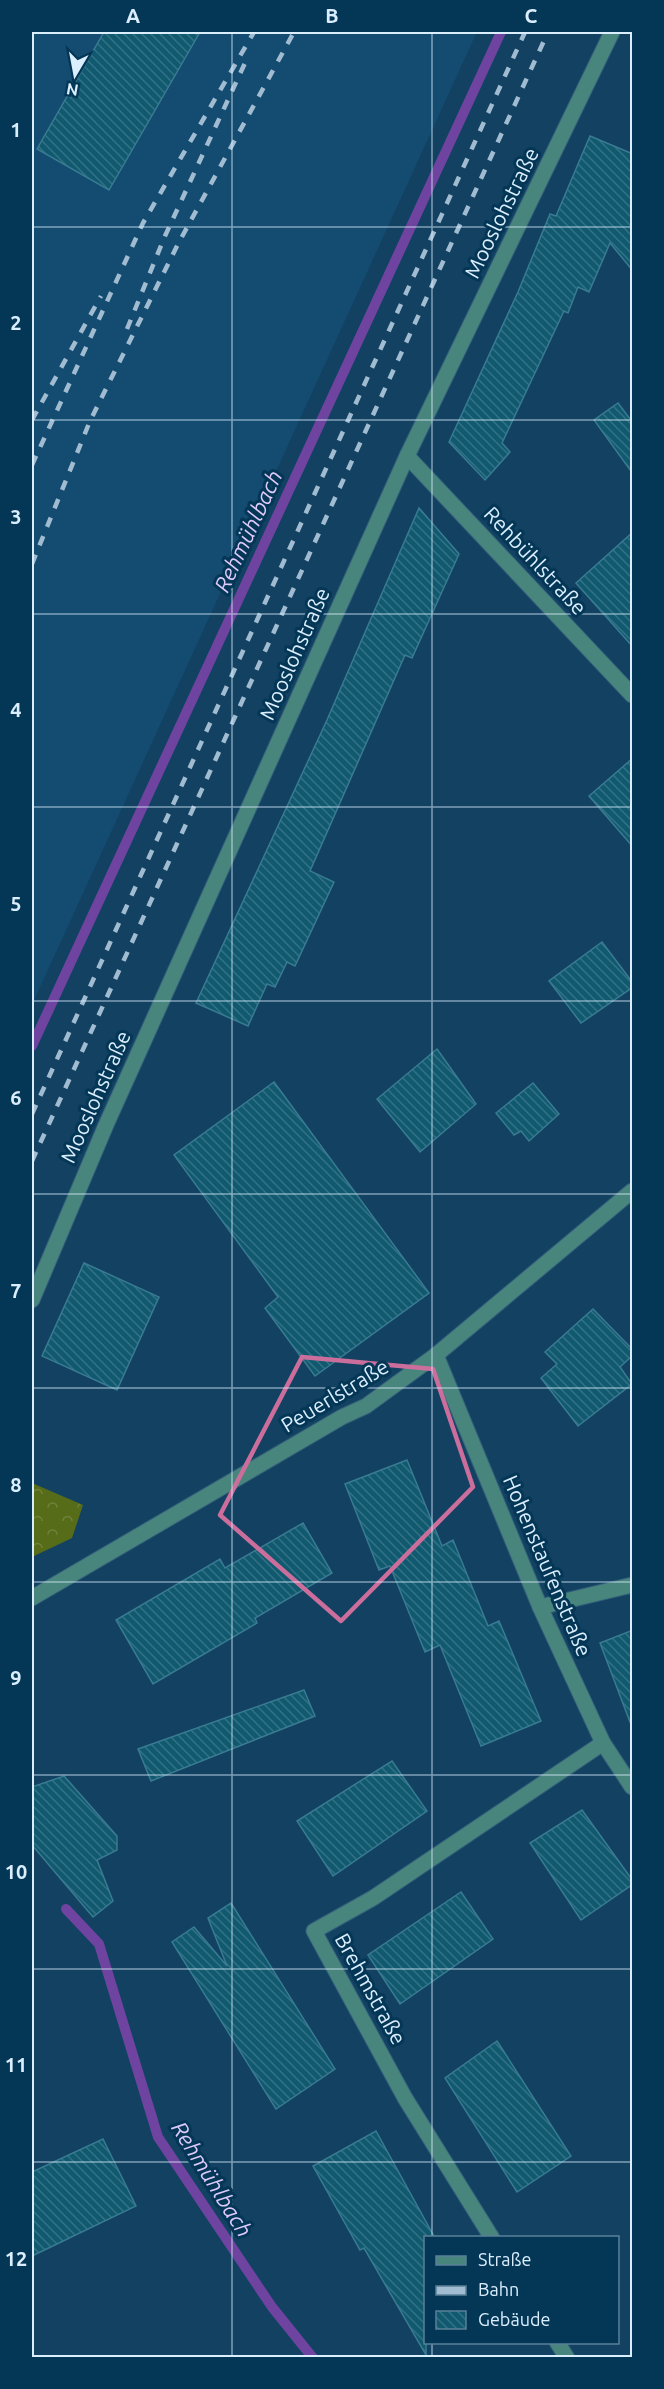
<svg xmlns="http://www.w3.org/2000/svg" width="664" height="2389" viewBox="0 0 664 2389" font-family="Ubuntu,sans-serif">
<defs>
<pattern id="park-crowns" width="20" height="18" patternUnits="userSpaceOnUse" patternTransform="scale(1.5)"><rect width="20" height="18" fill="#576c18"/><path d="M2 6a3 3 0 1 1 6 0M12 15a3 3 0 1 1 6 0" fill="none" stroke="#6f813b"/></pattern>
<pattern id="building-back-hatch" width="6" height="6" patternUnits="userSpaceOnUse" patternTransform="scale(1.5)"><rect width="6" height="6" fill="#11596f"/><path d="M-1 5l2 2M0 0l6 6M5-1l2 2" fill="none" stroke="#337185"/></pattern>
</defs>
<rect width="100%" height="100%" fill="#124162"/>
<polygon fill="#134b71" points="32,32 477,32 32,1005"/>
<polygon fill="url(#park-crowns)" points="32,1483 83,1505 72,1538 32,1557"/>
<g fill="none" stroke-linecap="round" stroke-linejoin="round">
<g stroke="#6f44a0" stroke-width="10">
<polyline points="32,1046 501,32"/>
<polyline points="66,1909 99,1944 158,2137 272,2307 313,2358"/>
</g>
</g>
<g fill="url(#building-back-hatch)" stroke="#397b91" stroke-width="1.5">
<polygon points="104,32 200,32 109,190 37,149"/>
<polygon points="590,136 633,154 633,271 610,243 589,292 578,287 568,313 564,311 502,443 510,452 485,480 449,442 518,292 550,214 556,216"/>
<polygon points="618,403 633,423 633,474 594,420"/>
<polygon points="419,508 459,554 412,658 405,655 310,871 334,882 295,966 287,962 275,987 267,984 248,1026 196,1003 327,720"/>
<polygon points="633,532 633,647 576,583"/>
<polygon points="633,758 633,847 589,796"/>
<polygon points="602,942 633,983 633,987 581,1023 549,981"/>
<polygon points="437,1049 476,1104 420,1152 377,1099"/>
<polygon points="274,1082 429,1293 315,1376 265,1308 278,1297 174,1155"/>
<polygon points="533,1083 559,1114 529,1141 521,1131 514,1135 496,1113"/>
<polygon points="84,1263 159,1297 117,1390 42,1356"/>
<polygon points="593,1309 633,1350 633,1355 620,1367 632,1384 578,1426 541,1378 557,1364 545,1352"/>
<polygon points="407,1460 442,1546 453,1540 488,1626 499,1621 541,1721 481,1746 440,1645 425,1652 390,1566 379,1570 345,1484"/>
<polygon points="303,1523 332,1573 255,1618 257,1623 153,1684 116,1620 220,1559 225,1568"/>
<polygon points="633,1630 633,1721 630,1722 600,1643"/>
<polygon points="304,1690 315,1716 151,1781 138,1749"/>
<polygon points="392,1761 427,1811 333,1876 297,1821"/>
<polygon points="64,1776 117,1836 117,1850 97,1860 113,1901 93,1917 32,1845 32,1787"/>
<polygon points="582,1810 633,1881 633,1884 581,1920 530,1843"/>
<polygon points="461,1892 493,1939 400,2004 368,1955"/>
<polygon points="231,1903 335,2069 276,2109 172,1942 194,1927 227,1966 208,1918"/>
<polygon points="497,2041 571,2156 517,2192 445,2078"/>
<polygon points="376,2131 435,2238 426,2238 426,2355 364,2248 360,2250 313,2166"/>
<polygon points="103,2139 136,2206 32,2256 32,2172"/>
</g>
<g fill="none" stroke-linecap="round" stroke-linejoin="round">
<g stroke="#325d7b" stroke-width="17">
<g id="minor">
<polyline points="407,456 632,695"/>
<polyline points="32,1300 106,1125 407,456 612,32"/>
<polyline points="436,1355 540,1607 603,1743 632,1787"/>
<polyline points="32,1598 342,1417 366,1406 436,1355 632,1191"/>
<polyline points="540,1607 632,1585"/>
<polyline points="492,2238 405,2098 314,1931 373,1898 603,1743"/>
<polyline points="557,2342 567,2358"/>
</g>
</g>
<use href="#minor" stroke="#48857c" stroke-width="15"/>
<g stroke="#a1bcd1" stroke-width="4.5" stroke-dasharray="10 10" stroke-linecap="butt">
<polyline points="127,329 165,236 245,63"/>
<polyline points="32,420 101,296"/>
<polyline points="32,465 143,223 254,32"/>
<polyline points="32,564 90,421 178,244 294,32"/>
<polyline points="32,1114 525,32"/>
<polyline points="32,1161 548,32"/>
</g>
</g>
<path fill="none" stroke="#cc6e9c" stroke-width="4.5" stroke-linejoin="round" d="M 302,1357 L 433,1369 L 473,1487 L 341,1621 L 220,1515 Z"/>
<path fill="none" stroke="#dbeefe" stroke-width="1.5" stroke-opacity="0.55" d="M 232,32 L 232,2358M 432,32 L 432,2238M 32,227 L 632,227M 32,420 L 632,420M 32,614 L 632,614M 32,807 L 632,807M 32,1001 L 632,1001M 32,1194 L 632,1194M 32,1388 L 632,1388M 32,1582 L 632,1582M 32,1775 L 632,1775M 32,1969 L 632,1969M 32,2162 L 632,2162M 432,2342 L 432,2358"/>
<g text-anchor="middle" stroke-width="6" stroke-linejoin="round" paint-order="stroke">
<g font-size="21" fill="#dbeefe" stroke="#043756">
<text transform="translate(502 213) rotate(-64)" y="7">Mooslohstraße</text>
<text transform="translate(535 561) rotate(47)" y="7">Rehbühlstraße</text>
<text transform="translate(295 654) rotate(-66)" y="7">Mooslohstraße</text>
<text transform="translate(96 1097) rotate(-66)" y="7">Mooslohstraße</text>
<text transform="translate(335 1396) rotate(-31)" y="7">Peuerlstraße</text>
<text transform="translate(547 1566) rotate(67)" y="7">Hohenstaufenstraße</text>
<text transform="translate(370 1989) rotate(61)" y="7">Brehmstraße</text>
</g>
<g font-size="22" font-style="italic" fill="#ddc9fa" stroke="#043756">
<text transform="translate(248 531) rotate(-65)" y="8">Rehmühlbach</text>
<text transform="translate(212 2179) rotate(58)" y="8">Rehmühlbach</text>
</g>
</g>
<rect width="664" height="2389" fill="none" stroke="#043756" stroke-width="66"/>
<rect x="424" y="2236" width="195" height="108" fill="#043756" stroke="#5a8099" stroke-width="1.5"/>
<rect x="436" y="2256" width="30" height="9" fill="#48857c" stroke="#5a8099" stroke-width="1.5"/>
<text x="478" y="2266" font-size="18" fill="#dbeefe">Straße</text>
<rect x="436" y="2286" width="30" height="9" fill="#a1bcd1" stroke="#5a8099" stroke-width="1.5"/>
<text x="478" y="2296" font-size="18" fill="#dbeefe">Bahn</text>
<rect x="436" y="2311" width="30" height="18" fill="url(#building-back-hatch)" stroke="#5a8099" stroke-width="1.5"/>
<text x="478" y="2326" font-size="18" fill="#dbeefe">Gebäude</text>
<g transform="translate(75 75) rotate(190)" stroke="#043756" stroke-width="4.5" paint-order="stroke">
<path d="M0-4.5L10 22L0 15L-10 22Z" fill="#dbeefe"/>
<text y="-9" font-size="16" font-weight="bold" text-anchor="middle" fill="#dbeefe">N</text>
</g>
<rect x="33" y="33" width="598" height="2323" fill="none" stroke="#dbeefe" stroke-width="2"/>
<g font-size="20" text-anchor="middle" font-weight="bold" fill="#dbeefe">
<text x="133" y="23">A</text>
<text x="332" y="23">B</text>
<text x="531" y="23">C</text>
<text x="16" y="137">1</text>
<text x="16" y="330">2</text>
<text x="16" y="524">3</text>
<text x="16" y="717">4</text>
<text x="16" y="911">5</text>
<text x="16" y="1105">6</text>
<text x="16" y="1298">7</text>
<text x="16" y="1492">8</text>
<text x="16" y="1685">9</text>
<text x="16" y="1879">10</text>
<text x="16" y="2072">11</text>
<text x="16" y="2266">12</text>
</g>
</svg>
